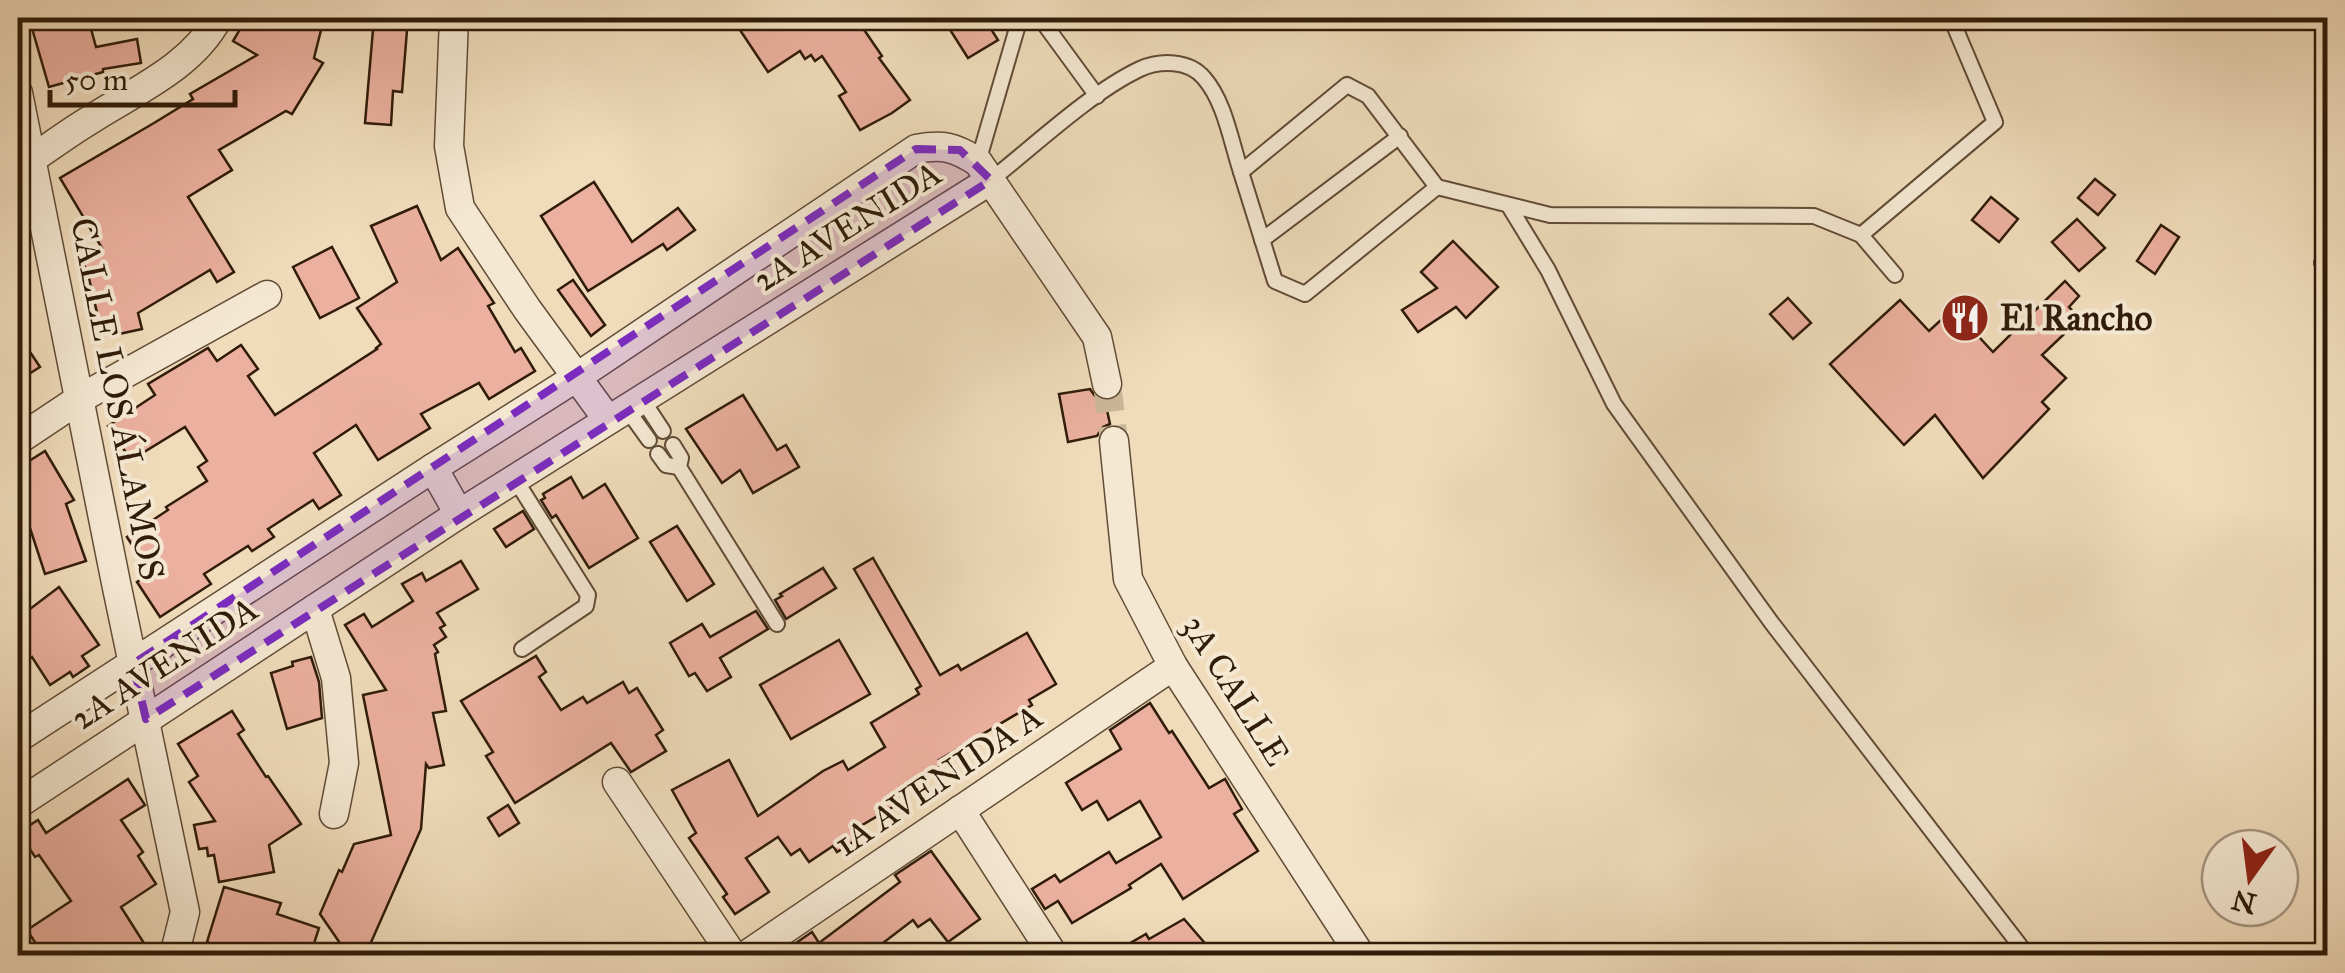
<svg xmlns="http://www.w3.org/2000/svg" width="2345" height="973" viewBox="0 0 2345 973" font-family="'IM FELL Great Primer',serif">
<rect width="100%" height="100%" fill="#f0dcbb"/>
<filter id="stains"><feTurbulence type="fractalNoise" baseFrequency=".002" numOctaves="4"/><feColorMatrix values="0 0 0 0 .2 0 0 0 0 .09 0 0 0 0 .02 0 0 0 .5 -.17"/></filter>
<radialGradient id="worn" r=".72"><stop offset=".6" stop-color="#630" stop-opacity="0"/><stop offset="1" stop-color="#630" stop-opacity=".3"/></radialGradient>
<g fill="#ebb09f" stroke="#301c09" stroke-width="2.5">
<polygon points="29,18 88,18 96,47 137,39 141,63 103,69 103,72 49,87"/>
<polygon points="265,18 324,18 314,58 323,63 292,114 286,111 219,150 232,170 188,197 234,272 217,282 210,270 138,313 142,329 119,334 118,330 102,334 87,270 81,261 102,248 60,178 154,123 193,99 190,94 257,55 233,41 246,19 263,29"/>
<polygon points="374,18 408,18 402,92 393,91 391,125 365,123"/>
<polygon points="752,18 856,18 882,56 879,58 910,100 892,113 860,130 839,96 846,92 822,56 815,61 811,55 805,59 800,51 768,72 738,27"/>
<polygon points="960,18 984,18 998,40 968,58 947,25"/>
<polygon points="2095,179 2115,195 2098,215 2078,198"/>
<polygon points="594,182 632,242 678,208 695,230 667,250 663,244 588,291 541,216"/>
<polygon points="1991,197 2018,219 1999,242 1972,220"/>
<polygon points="417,206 441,260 458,248 494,303 488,306 515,352 521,348 535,371 489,399 479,383 421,414 430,428 378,460 356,425 314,453 341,495 319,509 313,500 268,529 274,537 252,551 248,546 204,574 211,584 160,617 137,582 150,573 127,537 168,510 166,507 207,481 198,467 207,461 185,427 131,460 108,426 155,395 148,384 208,348 217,361 241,345 258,369 248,376 275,415 377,349 376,348 381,344 357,308 397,282 371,226"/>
<polygon points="2077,219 2105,248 2079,271 2052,242"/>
<polygon points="2161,225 2179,237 2155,274 2137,261"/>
<polygon points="1453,241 1498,287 1466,318 1456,307 1418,332 1402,310 1437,288 1421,272"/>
<polygon points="332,247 359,298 320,318 293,267"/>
<polygon points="573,280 605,325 591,336 558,290"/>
<polygon points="2065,281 2079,296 2069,307 2080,319 2042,355 2066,378 2042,402 2049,409 1983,478 1935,415 1904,445 1830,364 1900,300 1929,331 1953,309 1993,352"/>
<polygon points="1788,298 1811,323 1793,339 1770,314"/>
<polygon points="18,334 40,367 18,381"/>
<polygon points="1090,389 1095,396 1105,401 1110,424 1103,427 1097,436 1068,442 1059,394"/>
<polygon points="743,395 777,450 786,445 799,467 753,493 740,470 722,483 686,429"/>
<polygon points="45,451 74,500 66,504 86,561 45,574 28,522 18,531 18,468"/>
<polygon points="571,477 583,498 605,484 638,538 589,568 556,515 552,518 541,500 545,498 543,494"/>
<polygon points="523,511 534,529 506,547 494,529"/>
<polygon points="677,526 714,584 687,601 650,542"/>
<polygon points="873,558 940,675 958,665 961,670 1027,633 1056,684 1029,700 1032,705 939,760 942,765 902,789 908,798 859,827 864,835 837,852 833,846 809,862 800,849 791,855 778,837 746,858 769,892 735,914 723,897 727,894 689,838 696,833 672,790 729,760 758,816 823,771 843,761 848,770 885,747 871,723 919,694 916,689 921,686 854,569"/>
<polygon points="461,561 478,589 437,613 445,625 440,628 446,637 434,645 438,652 435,654 446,711 433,713 444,765 429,768 426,764 421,829 365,956 359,956 344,949 320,914 339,870 342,872 354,844 391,835 363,695 386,690 345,625 364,614 372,627 413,601 402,584 422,573 426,581"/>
<polygon points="823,568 836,588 786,619 775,600 782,596 780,594"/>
<polygon points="59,587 99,645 82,656 89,666 73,677 70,672 50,685 32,657 18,667 18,618"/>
<polygon points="756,611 768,629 720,658 731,677 707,691 695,673 689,676 670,643 702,624 710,637"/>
<polygon points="839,640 870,694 791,739 760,685"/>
<polygon points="536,656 546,672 539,677 561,710 583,697 587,703 623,682 629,693 637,688 663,730 656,735 666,751 631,772 611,743 515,803 486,756 493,752 461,701"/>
<polygon points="311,657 319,682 322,718 287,729 271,673 293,666 292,662"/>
<polygon points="1150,703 1169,733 1172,731 1209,788 1225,779 1242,809 1234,814 1258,851 1183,899 1161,864 1129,885 1131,888 1072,923 1058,901 1045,909 1032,889 1055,875 1060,882 1109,852 1116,863 1161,837 1140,801 1108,820 1097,801 1082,810 1066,783 1121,749 1110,730"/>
<polygon points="232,711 244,730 238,734 266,777 268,776 301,824 269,845 274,872 219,882 214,855 208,856 207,848 199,849 194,825 215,821 189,782 198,776 178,744"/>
<polygon points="128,779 145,805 121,820 143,852 138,856 156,884 121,907 147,948 135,956 44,956 27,930 71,901 39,855 35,857 19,832 38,820 46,833"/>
<polygon points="508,805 519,823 499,836 488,818"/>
<polygon points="931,851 980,919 948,942 930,919 918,927 913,920 866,956 777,956 812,932 819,943 900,882 895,875"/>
<polygon points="224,887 281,903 277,914 319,928 310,956 207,956 212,944 207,942"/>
<polygon points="1184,919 1216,956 1108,956 1146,934 1149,939"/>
</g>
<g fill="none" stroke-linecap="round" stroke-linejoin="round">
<polyline stroke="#cab697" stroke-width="28" stroke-dasharray="28 14" stroke-linecap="butt" points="1107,384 1114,441"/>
<g stroke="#604c36" stroke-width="18">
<g id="lane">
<polyline points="1040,18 1097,96"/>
<polyline points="978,162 1020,18"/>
<polyline points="1241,172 1275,281 1305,294 1437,187"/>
<path d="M 991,180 C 1034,146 1091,92 1140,69 C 1160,60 1189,60 1204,78 C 1225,102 1231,142 1241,172 L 1347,85 L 1368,96 L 1437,187 L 1550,215 L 1814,216 L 1861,235 L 1895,275"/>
<polyline points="1509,206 1548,270 1614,404 1771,622 2028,956"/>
<polyline points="1861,235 1995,122 1951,18"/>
<polyline points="1262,240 1400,136"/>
<polyline points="2322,263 2328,251"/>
<polyline points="642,399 663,431"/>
<polyline points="626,408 649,440"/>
<polyline points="673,445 681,458 679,467 777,624"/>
<polyline points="658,454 666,465 679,467"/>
<polyline points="515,479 588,595 586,606 522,649"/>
</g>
</g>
<g stroke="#604c36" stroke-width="31">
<g id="street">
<polyline points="454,18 449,146 460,208 527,309 608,420"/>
<polyline points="18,93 116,583 185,912 174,956"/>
<path d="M 18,168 C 42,153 65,135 90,120 C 135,91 192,67 218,18"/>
<polyline points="18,440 81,398 267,295"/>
<polyline points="1114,441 1128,579 1173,666 1361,956"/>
<polyline points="433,468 459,514"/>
<polyline points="315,609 336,678 344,763 334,814"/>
<path d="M 18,738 L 433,468 L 577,377 L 916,149 C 943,144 955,147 978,162 L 1097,337 L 1107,384"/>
<polyline points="617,782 733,956"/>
<polyline points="18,804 459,514 991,180"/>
<polyline points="960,810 1054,956"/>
<polyline points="745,956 1173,666"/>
</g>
</g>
<use href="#lane" stroke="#f5e8d3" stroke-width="14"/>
<use href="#street" stroke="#f5e8d3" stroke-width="28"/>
</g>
<path fill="#7b2cbf" fill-opacity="0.2" stroke="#7b2cbf" stroke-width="8" stroke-dasharray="20 12" stroke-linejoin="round" d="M 916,149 L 960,150 L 991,180 L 146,719 L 133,664 Z"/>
<defs>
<g id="restaurant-disc" transform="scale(2.5)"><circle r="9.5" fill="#8f2418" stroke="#f5e8d3"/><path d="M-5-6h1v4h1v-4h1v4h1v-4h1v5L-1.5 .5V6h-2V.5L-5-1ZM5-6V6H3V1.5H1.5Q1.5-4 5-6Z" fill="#fff"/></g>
</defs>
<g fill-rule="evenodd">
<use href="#restaurant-disc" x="1965" y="318"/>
</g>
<g text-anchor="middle" stroke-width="8" stroke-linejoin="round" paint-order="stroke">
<g font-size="35" fill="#301c09" stroke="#f5e8d3">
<text transform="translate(847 226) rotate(-32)" y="12">2A AVENIDA</text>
<text transform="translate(118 399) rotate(79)" y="12">CALLE LOS ÁLAMOS</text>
<text transform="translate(164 663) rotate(-33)" y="12">2A AVENIDA</text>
<text transform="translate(1236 690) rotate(58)" y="12">3A CALLE</text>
<text transform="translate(938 780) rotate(-34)" y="12">1A AVENIDA A</text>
</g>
<g font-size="35" font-weight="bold" fill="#301c09" stroke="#f5e8d3" text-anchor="start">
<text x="2000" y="330">El Rancho</text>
</g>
</g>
<rect width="2345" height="973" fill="none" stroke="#f0dcbb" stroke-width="60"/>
<rect x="20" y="20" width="2305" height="933" fill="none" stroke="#301c09" stroke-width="5"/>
<rect x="30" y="30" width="2285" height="913" fill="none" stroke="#301c09" stroke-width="2.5"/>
<g transform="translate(2250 878) rotate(194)"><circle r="48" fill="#f5e8d3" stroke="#a69682" stroke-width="2.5"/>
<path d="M0-8L18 38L0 25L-18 38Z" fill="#8f2418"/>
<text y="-15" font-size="28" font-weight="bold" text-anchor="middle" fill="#301c09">N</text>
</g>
<path d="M50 90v15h185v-15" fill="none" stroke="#301c09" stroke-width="5"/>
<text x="65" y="90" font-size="30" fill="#301c09" stroke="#f5e8d3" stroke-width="8" paint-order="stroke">50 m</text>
<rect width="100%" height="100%" filter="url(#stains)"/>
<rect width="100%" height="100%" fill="url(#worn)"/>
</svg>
